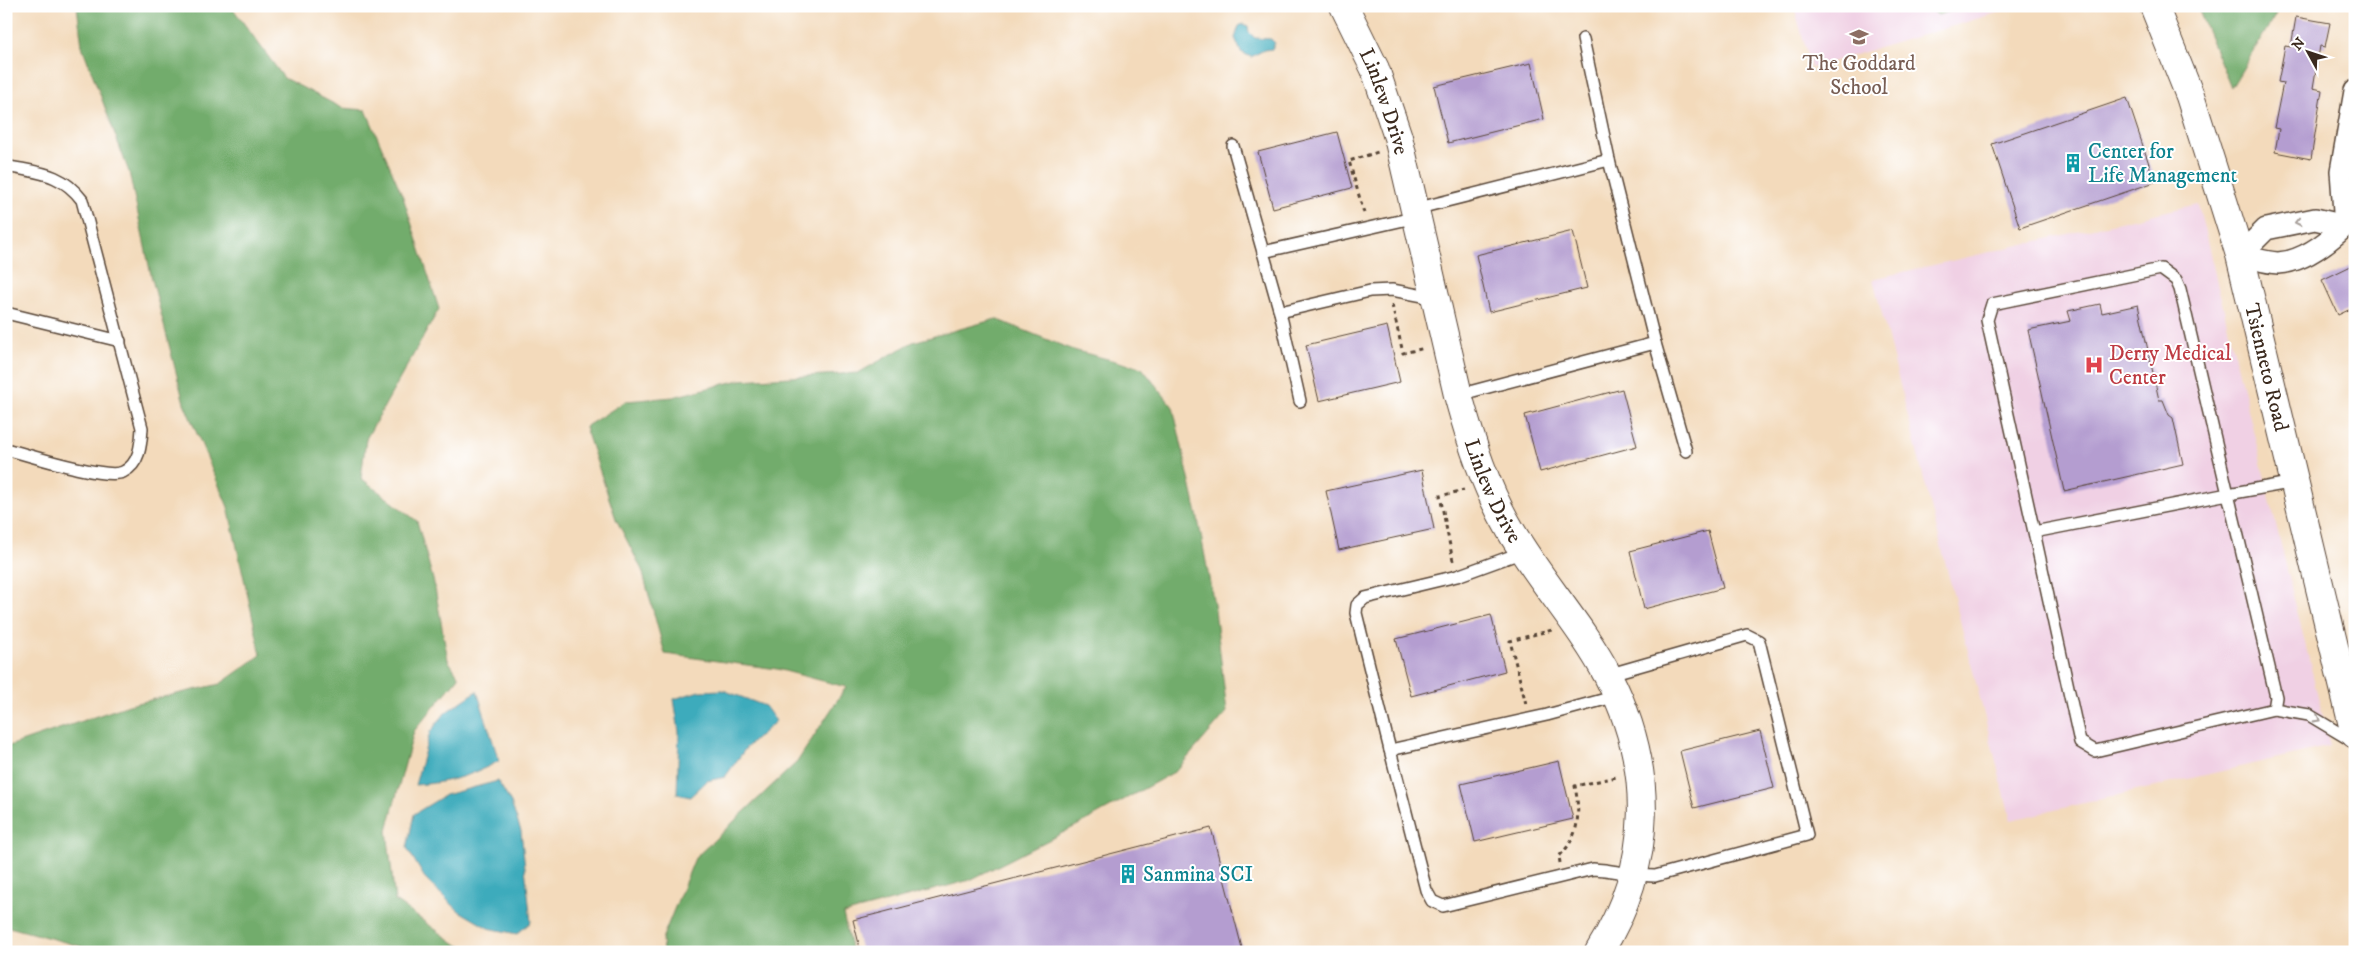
<svg xmlns="http://www.w3.org/2000/svg" width="2361" height="958" viewBox="0 0 2361 958" font-family="'IM FELL DW Pica',serif">
<rect width="100%" height="100%" fill="#fff"/>
<filter id="ink" filterUnits="userSpaceOnUse"><feTurbulence type="fractalNoise" baseFrequency=".02" numOctaves="2"/><feDisplacementMap in="SourceGraphic" scale="10" xChannelSelector="R" yChannelSelector="G"/><feConvolveMatrix kernelMatrix="1 2 1 2 8 2 1 2 1" color-interpolation-filters="sRGB"/></filter>
<filter id="wash" filterUnits="userSpaceOnUse"><feTurbulence type="fractalNoise" baseFrequency=".0096" numOctaves="4" result="noise"/><feDisplacementMap in="SourceGraphic" scale="20" xChannelSelector="R" yChannelSelector="G"/><feGaussianBlur stdDeviation="1.12" result="paint"/><feColorMatrix in="noise" values="0 0 0 0 0 0 0 0 0 0 0 0 0 0 0 0 0 1.4 0 .05"/><feComposite in="paint" operator="in"/></filter>
<g filter="url(#wash)">
<rect width="100%" height="100%" fill="#f3dabb"/>
<g fill="#f0d0e4">
<polygon points="1794,6 2020,6 1811,68"/>
<polygon points="2198,204 2330,746 2011,820 1873,279"/>
</g>
<polygon fill="#8dc87c" stroke="#64794d" points="1926,6 1968,6 1938,15"/>
<g fill="#72ac6c" stroke="#566b45">
<polygon points="77,6 231,6 284,78 342,108 366,110 403,197 439,309 366,439 361,478 417,521 434,583 448,660 459,677 414,731 387,830 395,901 456,944 474,952 95,952 87,948 9,927 6,924 6,840 9,838 6,834 6,747 129,705 220,684 261,655 228,507 184,403 151,275 129,172 82,46"/>
<polygon points="2197,6 2281,6 2231,88"/>
<polygon points="996,319 1073,350 1142,368 1173,407 1197,514 1215,610 1227,712 1176,771 1078,825 970,880 843,914 852,952 663,952 662,939 695,858 797,762 846,687 777,669 665,654 642,570 616,519 585,427 626,401 673,397 740,380 858,373 913,342"/>
</g>
<g fill="#3dabbc" stroke="#3c6a6d">
<polygon points="1243,24 1248,26 1249,32 1255,38 1271,39 1275,43 1272,49 1264,50 1251,57 1241,52 1235,38 1239,26"/>
<polygon points="723,690 765,706 776,721 746,748 725,777 707,781 690,797 677,794 679,732 674,699 699,691"/>
<path d="M 477,691 L 499,761 C 472,776 446,783 415,785 L 430,732 L 446,712 Z"/>
<polygon points="498,781 511,803 521,831 531,922 517,934 488,928 459,911 426,880 407,848 414,814 445,795"/>
</g>
<g id="blocks">
<g fill="#b49dd0">
<polygon points="2296,17 2330,23 2325,47 2320,46 2313,88 2322,90 2311,159 2275,152 2279,129 2274,128 2283,83 2278,82 2280,72 2285,46 2291,47"/>
<polygon points="1531,63 1544,119 1448,143 1434,86"/>
<polygon points="2127,98 2155,182 2020,228 1992,144"/>
<polygon points="1337,132 1352,188 1273,208 1258,152"/>
<polygon points="1573,231 1587,288 1489,312 1476,255"/>
<polygon points="2355,264 2355,307 2338,315 2322,280"/>
<polygon points="2100,304 2102,313 2138,305 2159,400 2163,400 2169,415 2173,418 2183,464 2064,491 2028,330 2071,321 2068,311"/>
<polygon points="1387,326 1400,382 1319,401 1306,345"/>
<polygon points="1622,389 1637,446 1540,472 1525,415"/>
<polygon points="1422,470 1434,529 1339,550 1326,491"/>
<polygon points="1708,531 1723,588 1644,609 1630,551"/>
<polygon points="1491,615 1505,671 1411,696 1396,639"/>
<polygon points="1760,731 1774,788 1694,808 1680,751"/>
<polygon points="1559,761 1573,819 1475,842 1461,784"/>
<polygon points="1211,828 1243,952 861,952 853,920"/>
</g>
</g>
</g>
<g filter="url(#ink)">
<use href="#blocks" fill-opacity="0" stroke="#574436" stroke-width="1"/>
<g fill="none" stroke-linecap="round" stroke-linejoin="round">
<g stroke="#574436" stroke-width="14">
<g id="service">
<polyline points="1583,39 1609,160"/>
<polyline points="1233,146 1263,252"/>
<path d="M 6,166 C 38,173 61,172 82,200 L 142,428 C 141,444 140,464 123,472 C 106,480 28,455 6,449"/>
<polyline points="1415,209 1609,160 1655,343 1458,395"/>
<polyline points="1417,217 1263,252 1280,312 1370,291 1392,290 1434,298"/>
<polyline points="1280,312 1300,401"/>
<polyline points="6,313 120,341"/>
<polyline points="1655,343 1686,451"/>
<polyline points="2034,532 1987,320 1992,304 2161,269 2176,280 2180,289 2228,494 2034,532 2080,742 2095,751 2274,709 2276,697 2228,494 2295,482"/>
<path d="M 1607,675 L 1747,635 L 1759,641 L 1807,835 L 1655,876 C 1634,876 1614,870 1593,869 L 1443,906 L 1432,901 L 1426,890 L 1390,750 L 1547,715 L 1617,696"/>
<polyline points="2274,709 2309,715 2354,742"/>
<polyline points="1390,750 1356,613 1357,605 1365,598 1457,576 1523,552"/>
</g>
</g>
<g stroke="#574436" stroke-width="24">
<g id="minor">
<polyline points="2345,226 2341,171 2355,91"/>
<polyline points="2240,255 2266,229 2315,219 2345,226 2355,224"/>
<path d="M 2240,255 C 2251,257 2266,263 2278,263 C 2302,262 2328,242 2345,226"/>
</g>
</g>
<g stroke="#574436" stroke-width="30">
<g id="tertiary">
<path id="s1" d="M 1344,6 L 1375,69 L 1398,137 L 1458,395 C 1471,442 1486,489 1511,531 C 1540,581 1581,625 1608,676 C 1655,767 1654,864 1599,952"/>
<path id="s2" d="M 2154,6 L 2190,96 L 2240,255 L 2355,734"/>
</g>
</g>
<g stroke="#574436" stroke-width="3" stroke-dasharray="4 4" stroke-linecap="butt">
<polyline points="1364,213 1349,161 1378,152"/>
<polyline points="1392,305 1403,353 1425,348"/>
<polyline points="1453,561 1440,496 1464,490"/>
<polyline points="1526,704 1510,641 1552,630"/>
<path d="M 1560,863 L 1559,856 C 1580,837 1580,813 1575,786 L 1617,777"/>
</g>
<use href="#service" stroke="#fff" stroke-width="11"/>
<use href="#minor" stroke="#fff" stroke-width="21"/>
<use href="#tertiary" stroke="#fff" stroke-width="28"/>
</g>
<defs><path id="oneway-chevron" d="M-2-3.5L2.5 0L-2 3.5" fill="none" stroke-width="1.6" stroke-linecap="round" stroke-linejoin="round" transform="scale(1.25)"/></defs>
<g stroke="#a79f9a">
<use href="#oneway-chevron" transform="translate(2298 222) rotate(168)"/>
<use href="#oneway-chevron" transform="translate(2317 719) rotate(31)"/>
</g>
</g>
<defs>
<g id="school-bare" transform="scale(1.5)"><path d="M0-5L7-2L0 1L-7-2ZM-4 1L0 2.5L4 1V4Q0 6-4 4Z" fill="#8d6e63" stroke="#fff" stroke-width="2.5" paint-order="stroke"/></g>
<g id="building-bare" transform="scale(1.5)"><path d="M-4-6H4V6H1V3H-1V6H-4ZM-2.5-4.3h1.7v1.8h-1.7ZM.8-4.3h1.7v1.8H.8ZM-2.5-1h1.7V.8h-1.7ZM.8-1h1.7V.8H.8Z" fill="#0f9aa8" stroke="#fff" stroke-width="2.5" paint-order="stroke"/></g>
<g id="hospital-bare" transform="scale(1.5)"><path d="M-5-5h3v3.5h4V-5h3V5h-3V1.5h-4V5h-3Z" fill="#e0444e" stroke="#fff" stroke-width="2.5" paint-order="stroke"/></g>
</defs>
<g fill-rule="evenodd">
<use href="#school-bare" x="1859" y="37"/>
<use href="#building-bare" x="2073" y="163"/>
<use href="#hospital-bare" x="2094" y="365"/>
<use href="#building-bare" x="1128" y="874"/>
</g>
<g text-anchor="middle" stroke-width="4" stroke-linejoin="round" paint-order="stroke">
<g font-size="21" fill="#785e54" stroke="#fff">
<text x="1859" y="70">The Goddard<tspan x="1859" dy="24">School</tspan></text>
</g>
<g font-size="21" fill="#3b2a1e" stroke="#fff">
<text dy="7" stroke="none"><textPath href="#s1" startOffset="104">Linlew Drive</textPath></text>
<text dy="7" stroke="none"><textPath href="#s2" startOffset="379">Tsienneto Road</textPath></text>
<text dy="7" stroke="none"><textPath href="#s1" startOffset="509">Linlew Drive</textPath></text>
</g>
<g font-size="21" fill="#0d838f" stroke="#fff" text-anchor="start">
<text x="2088" y="158">Center for<tspan x="2088" dy="24">Life Management</tspan></text>
<text x="1143" y="881">Sanmina SCI</text>
</g>
<g font-size="21" fill="#be3a42" stroke="#fff" text-anchor="start">
<text x="2109" y="360">Derry Medical<tspan x="2109" dy="24">Center</tspan></text>
</g>
</g>
<rect width="2361" height="958" fill="none" stroke="#fff" stroke-width="25"/>
<g transform="translate(2308 52) rotate(310)" stroke="#ffffff" stroke-width="4" paint-order="stroke">
<path d="M0-4L9 19L0 12L-9 19Z" fill="#3b2a1e"/>
<text y="-8" font-size="14" font-weight="bold" text-anchor="middle" fill="#3b2a1e">N</text>
</g>
</svg>
